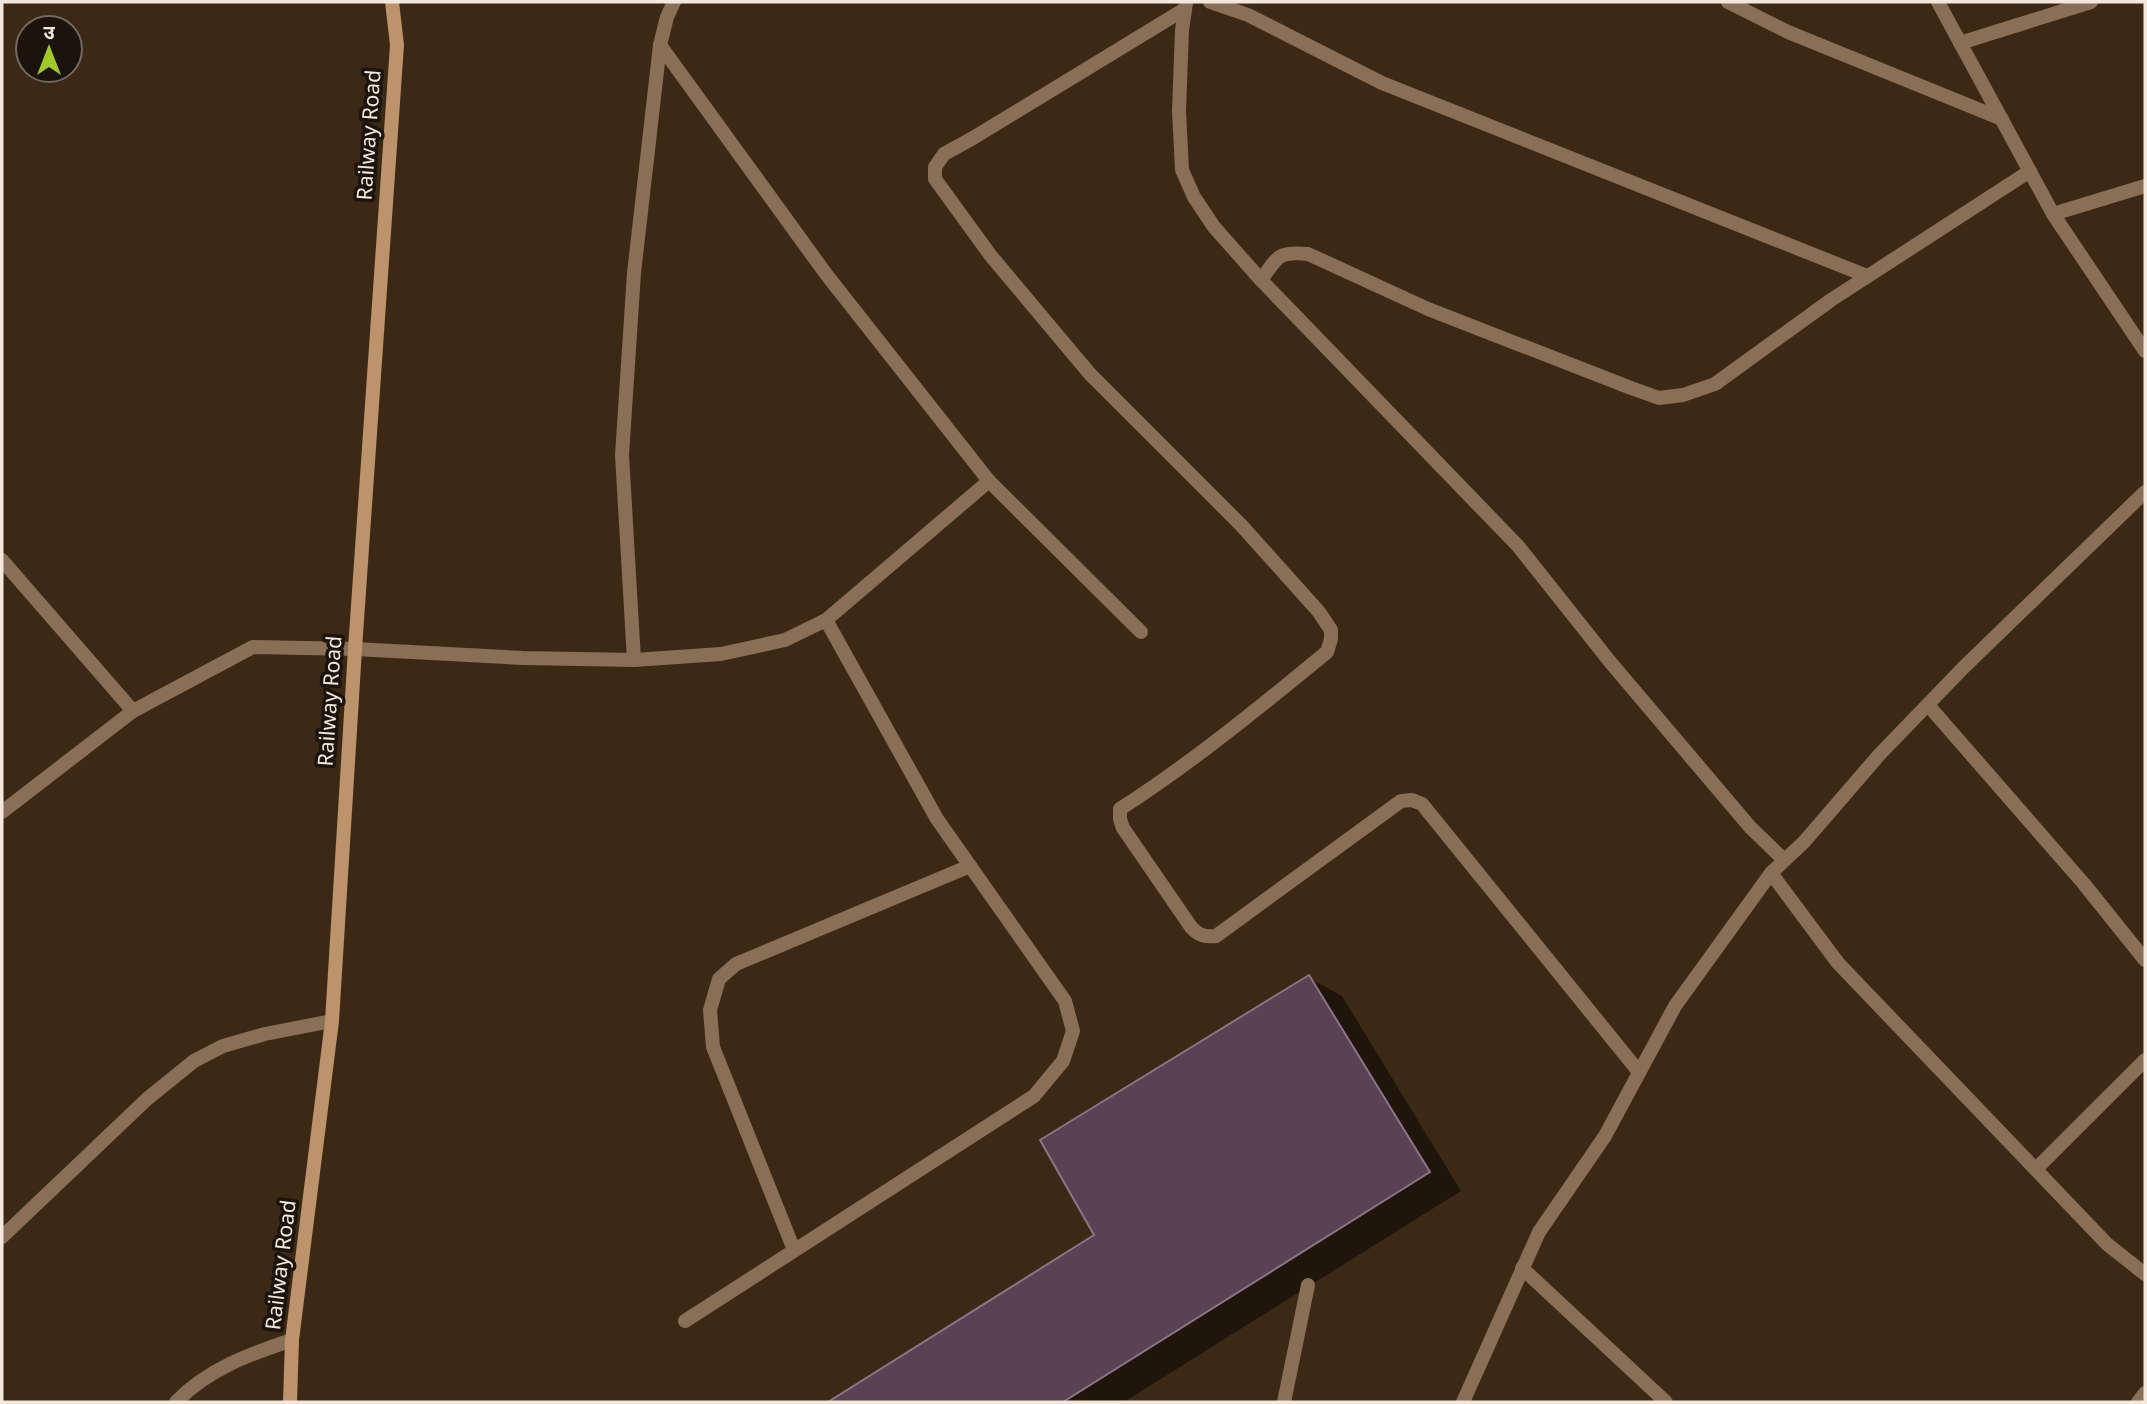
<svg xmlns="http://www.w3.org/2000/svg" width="2147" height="1404" viewBox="0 0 2147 1404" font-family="'Noto Sans','Noto Sans Devanagari',sans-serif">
<rect width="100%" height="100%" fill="#3b2916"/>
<polygon fill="#0007" points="1309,978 1342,996 1461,1191 1124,1402 832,1402 1096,1235"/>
<polygon fill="#584253" stroke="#8c7386" stroke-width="2" points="1309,975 1430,1172 1063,1402 828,1402 1094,1235 1040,1140"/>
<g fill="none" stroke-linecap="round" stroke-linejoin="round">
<g stroke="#886f56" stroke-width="14">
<polyline points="674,2 667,17 660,45 826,274 989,481"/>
<polyline points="1210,2 1248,15 1382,83 1867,276"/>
<polyline points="1728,2 1788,32 2002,119"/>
<polyline points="1938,2 2053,214 2145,351"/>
<polyline points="1186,3 1182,30 1179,111 1182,170 1194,197 1214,227 1261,280 1518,546 1611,663 1750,827 1784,860"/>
<path d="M 1185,9 L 973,138 L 944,154 L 935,167 L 935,179 L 991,256 L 1090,374 L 1241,525 L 1319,612 L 1331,630 L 1331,639 L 1327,652 C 1260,707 1193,762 1120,809 L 1120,819 L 1123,828 L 1191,927 C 1199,936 1205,937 1216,936 L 1401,801 L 1412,800 L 1422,804 L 1639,1072"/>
<polyline points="1960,43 2091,2"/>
<polyline points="2053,214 2145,186"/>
<path d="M 1261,280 C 1278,257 1277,251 1308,254 L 1428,309 L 1631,388 L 1659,398 L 1683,395 L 1715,384 L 1831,300 L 2030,171"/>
<polyline points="2,560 133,711"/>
<polyline points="634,660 622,455 634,273 660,45"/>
<polyline points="1928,705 2084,884 2145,960"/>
<polyline points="2,812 133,711 253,647 355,649 523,658 634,660 721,654 785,640 826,620 989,481 1141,632"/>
<polyline points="1771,873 1838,963 2107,1244 2145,1274"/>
<polyline points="2036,1169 2145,1060"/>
<polyline points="2,1237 147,1099 194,1061 223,1046 265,1034 332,1021"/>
<polyline points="794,1250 713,1047 710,1010 719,979 736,964 970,866"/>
<polyline points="1522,1268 1666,1402"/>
<polyline points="685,1321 1034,1096 1063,1061 1073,1031 1065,1001 937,819 826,620"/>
<path d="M 176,1402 C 208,1369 250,1354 292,1340"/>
<polyline points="1284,1402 1308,1285"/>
<polyline points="1463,1402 1539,1232 1605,1136 1675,1006 1771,873 1804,842 1879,755 1963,668 2145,492"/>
<polyline points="2138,1402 2145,1393"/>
</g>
<polyline stroke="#bc936b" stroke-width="14" points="290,1402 292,1340 332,1021 355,649 397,45 392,2"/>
</g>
<g text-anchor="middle" stroke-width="7" stroke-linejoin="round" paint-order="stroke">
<g font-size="21" fill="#f4e8dd" stroke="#1c140c">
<text transform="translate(369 135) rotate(-86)" y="7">Railway Road</text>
<text transform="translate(330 701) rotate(-86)" y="7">Railway Road</text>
<text transform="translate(281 1265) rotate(-83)" y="7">Railway Road</text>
</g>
</g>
<rect width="2147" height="1404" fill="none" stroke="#f4e8dd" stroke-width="7"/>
<g transform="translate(49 49)"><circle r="33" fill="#1c140c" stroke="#726960" stroke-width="2"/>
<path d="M0-5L12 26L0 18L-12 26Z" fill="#a1c929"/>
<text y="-10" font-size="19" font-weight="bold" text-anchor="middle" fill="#f4e8dd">उ</text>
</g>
</svg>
